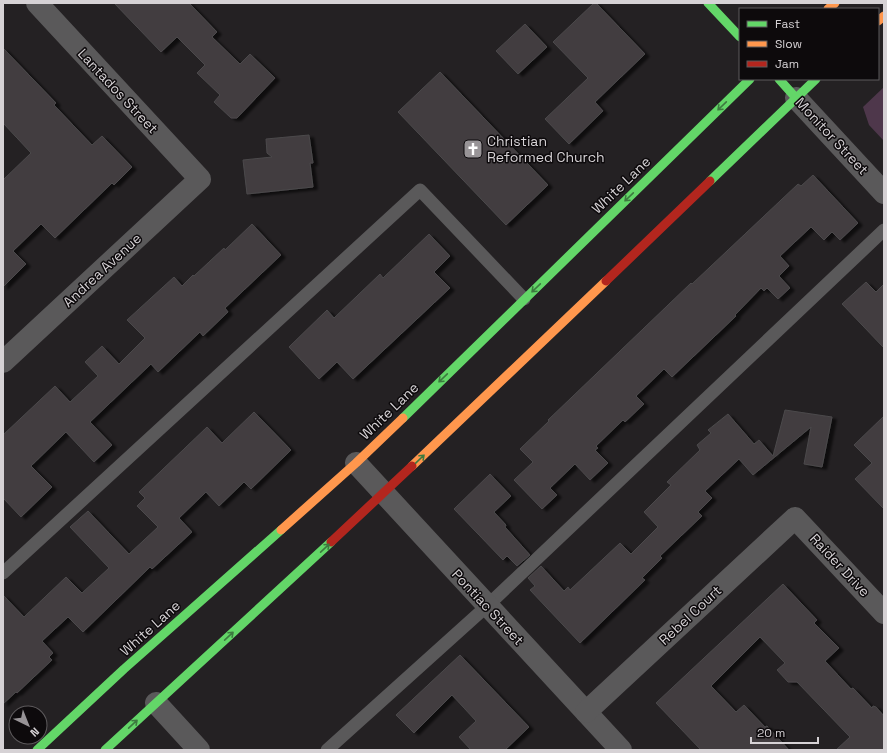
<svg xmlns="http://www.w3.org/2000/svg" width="887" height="753" viewBox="0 0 887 753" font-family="'Space Grotesk',sans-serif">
<defs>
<filter id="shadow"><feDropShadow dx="4.5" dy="2.5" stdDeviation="1" flood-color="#0009"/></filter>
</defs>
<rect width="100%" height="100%" fill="#242123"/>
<polygon fill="#4e374b" points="884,87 884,141 869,125 863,107"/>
<g fill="#423e40" stroke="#4b494b" filter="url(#shadow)">
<polygon points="114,3 189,3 217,32 212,37 240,64 250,54 275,78 237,118 231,118 214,102 220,95 197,73 205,65 177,37 161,52"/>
<polygon points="594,3 596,3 645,54 595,102 603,111 569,144 545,119 588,78 553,42"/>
<polygon points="525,24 547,47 518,74 496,51"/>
<polygon points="3,48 56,103 54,105 92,145 102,136 132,167 114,185 112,183 55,238 41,224 13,251 26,264 3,287 3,180 31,153 3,123"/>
<polygon points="440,72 548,185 506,225 398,112"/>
<polygon points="309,135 313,163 310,163 313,187 247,194 243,160 272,157 267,153 266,139"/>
<polygon points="813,175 858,223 840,240 832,232 824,240 811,227 780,256 789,266 779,276 790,288 778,299 767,288 764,291 761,288 735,315 736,316 672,377 664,369 636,396 644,404 625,422 623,420 596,446 598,448 595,450 608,463 590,480 575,464 550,488 557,495 542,509 514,480 533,462 520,449 549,421 548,420 691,283 692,284 798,184 801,186"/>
<polygon points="252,224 281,255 225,308 228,312 203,336 200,332 158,372 151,364 90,422 112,445 94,462 66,432 31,466 52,487 21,517 3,498 3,435 55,386 70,402 98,376 85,362 102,346 119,364 145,338 127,320 174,277 182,286 193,275 194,276 224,248 225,250"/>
<polygon points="429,234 450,256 434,272 450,288 353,379 337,362 319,379 289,347 327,310 334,318 380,274 383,278"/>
<polygon points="866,282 876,292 884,284 884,348 842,304"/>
<polygon points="785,410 832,417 822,467 804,464 811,427 753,475 739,459 705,491 712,498 698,512 702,516 660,556 662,558 642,578 645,580 580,643 530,590 535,586 528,578 541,566 564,591 568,587 570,590 620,543 631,554 658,527 644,512 671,485 667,482 700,450 697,445 711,433 708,430 728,414 754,444 759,440 773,456"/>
<polygon points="254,412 291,450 251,489 244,482 219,506 206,492 179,518 192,532 152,569 150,567 83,632 68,617 42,641 53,653 49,657 52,660 17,693 16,692 3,704 3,595 24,617 66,577 82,593 109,568 70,527 88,511 129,554 158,527 137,506 145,498 139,492 207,427 222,443"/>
<polygon points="884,416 884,509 855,479 872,463 854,445"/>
<polygon points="490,474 511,496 494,512 506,525 505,527 530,555 517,566 507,556 503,560 454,509"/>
<polygon points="783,584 817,620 814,623 839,648 825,661 851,689 853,688 872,708 873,706 876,707 884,716 884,750 836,750 850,737 797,682 788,682 777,670 785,663 760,637 711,686 736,712 744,705 765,727 767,726 789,750 701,750 656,703"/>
<polygon points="460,655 529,727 505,750 471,750 459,737 476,721 452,695 414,733 396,715"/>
</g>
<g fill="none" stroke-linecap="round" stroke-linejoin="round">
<g stroke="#5a595a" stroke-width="13">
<polyline points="3,573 420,190 524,299"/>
<polyline points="327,750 487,606 884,230"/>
</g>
<g stroke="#5a595a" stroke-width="22">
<polyline points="796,98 884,193"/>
<polyline points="3,362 200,179 37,3"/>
<polyline points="356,463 621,750"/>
<polyline points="156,703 199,750"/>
<polyline points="586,712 795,518 884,613"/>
</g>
<g stroke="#63d668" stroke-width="9">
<polyline points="708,3 740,37"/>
<polyline points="779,79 796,98"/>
<polyline points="710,181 816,79"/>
<polyline points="403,418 750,79"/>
<polyline points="37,750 124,669 281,530"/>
<polyline points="105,750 331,542"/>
</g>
<g stroke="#ff974d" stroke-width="9">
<polyline points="828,9 835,3"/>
<polyline points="878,21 884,16"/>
<polyline points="412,466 606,281"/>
<polyline points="281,530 356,463 403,418"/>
</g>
<g stroke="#b3261e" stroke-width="9">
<polyline points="606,281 710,181"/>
<polyline points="331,542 412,466"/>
</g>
</g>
<defs><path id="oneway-shaft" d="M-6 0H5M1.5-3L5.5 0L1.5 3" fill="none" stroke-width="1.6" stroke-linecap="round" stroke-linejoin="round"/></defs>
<g stroke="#3c7a3f">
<use href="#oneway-shaft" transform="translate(722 106) rotate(136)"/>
<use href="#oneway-shaft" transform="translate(629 197) rotate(136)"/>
<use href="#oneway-shaft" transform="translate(536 288) rotate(136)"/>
<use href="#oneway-shaft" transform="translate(443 378) rotate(136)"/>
<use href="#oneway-shaft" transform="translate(420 459) rotate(-44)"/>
<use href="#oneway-shaft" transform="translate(325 548) rotate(-43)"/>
<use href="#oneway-shaft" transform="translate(229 636) rotate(-43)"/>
<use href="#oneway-shaft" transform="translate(133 724) rotate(-43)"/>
</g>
<defs>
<g id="church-square" transform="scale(1)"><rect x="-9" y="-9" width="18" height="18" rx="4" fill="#989497" stroke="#0d0a0c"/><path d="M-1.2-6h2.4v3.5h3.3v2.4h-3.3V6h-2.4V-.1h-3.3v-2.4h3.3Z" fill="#fff"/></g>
</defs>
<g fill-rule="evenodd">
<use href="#church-square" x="473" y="149"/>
</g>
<g text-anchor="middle" stroke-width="3" stroke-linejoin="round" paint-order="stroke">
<g font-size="14" fill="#d6d2d5" stroke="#0d0a0c">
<text transform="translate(118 91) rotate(47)" y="5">Lantados Street</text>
<text transform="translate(832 136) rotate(47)" y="5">Monitor Street</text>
<text transform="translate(621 185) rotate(-44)" y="5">White Lane</text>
<text transform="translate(102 270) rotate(-43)" y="5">Andrea Avenue</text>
<text transform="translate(389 411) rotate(-44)" y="5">White Lane</text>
<text transform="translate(840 565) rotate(47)" y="5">Raider Drive</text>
<text transform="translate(488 607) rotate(47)" y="5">Pontiac Street</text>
<text transform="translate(690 615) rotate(-43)" y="5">Rebel Court</text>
<text transform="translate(150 628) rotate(-42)" y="5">White Lane</text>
</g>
<g font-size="14" fill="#d6d2d5" stroke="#0d0a0c" text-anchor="start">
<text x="487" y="146">Christian<tspan x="487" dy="16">Reformed Church</tspan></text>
</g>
</g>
<rect width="887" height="753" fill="none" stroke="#d6d2d5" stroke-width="8"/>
<rect x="739" y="8" width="140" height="72" fill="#0d0a0c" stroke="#5d5a5c"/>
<rect x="747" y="21" width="20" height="6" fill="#63d668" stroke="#5d5a5c"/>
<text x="775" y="28" font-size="12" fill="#d6d2d5">Fast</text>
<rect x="747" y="41" width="20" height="6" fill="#ff974d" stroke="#5d5a5c"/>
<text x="775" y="48" font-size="12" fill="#d6d2d5">Slow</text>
<rect x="747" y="61" width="20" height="6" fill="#b3261e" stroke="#5d5a5c"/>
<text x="775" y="68" font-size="12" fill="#d6d2d5">Jam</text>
<g transform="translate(28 725) rotate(137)"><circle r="19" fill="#0d0a0c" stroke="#5d5a5c"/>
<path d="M0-3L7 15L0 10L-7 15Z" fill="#989497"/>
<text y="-6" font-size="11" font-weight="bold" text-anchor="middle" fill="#d6d2d5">N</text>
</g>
<path d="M751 737v6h67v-6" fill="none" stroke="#d6d2d5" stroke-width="2"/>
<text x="757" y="737" font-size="12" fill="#d6d2d5" stroke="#0d0a0c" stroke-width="3" paint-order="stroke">20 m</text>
</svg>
